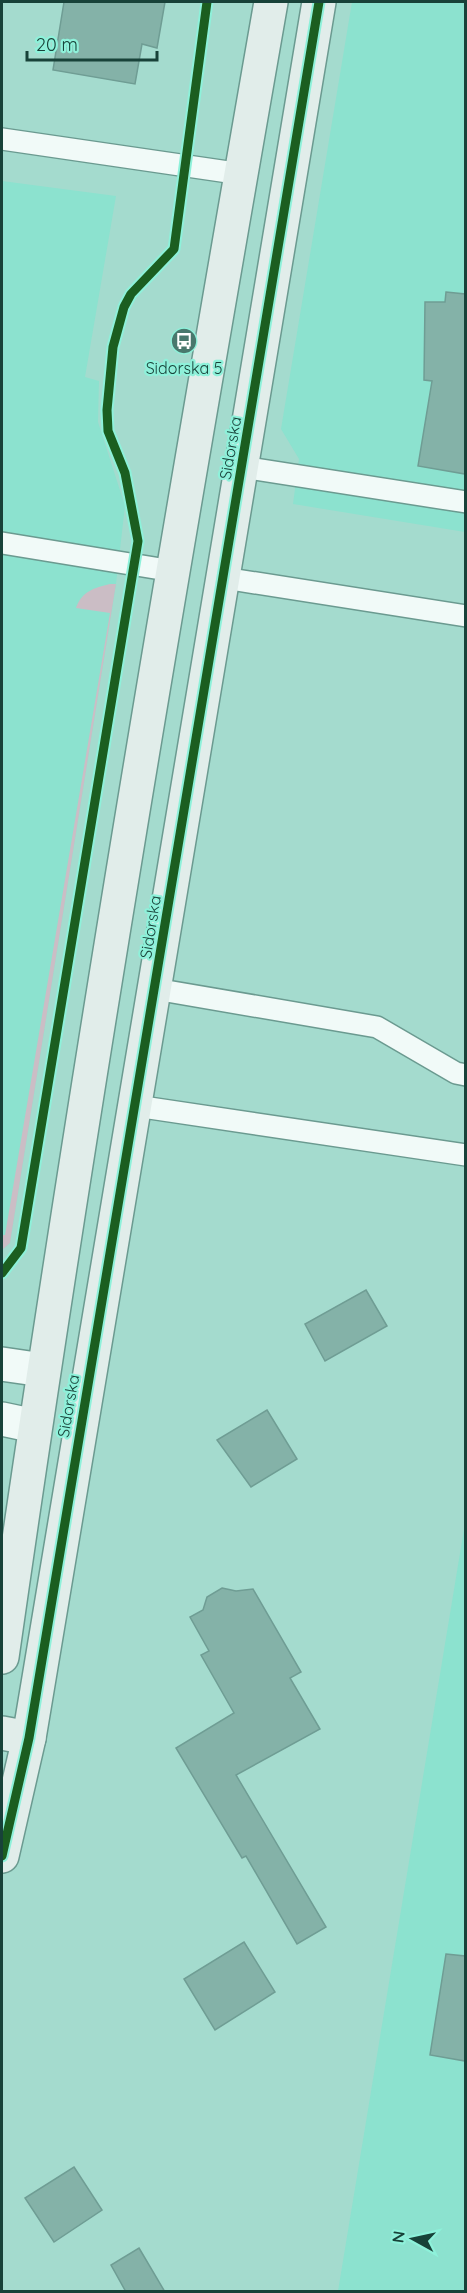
<svg xmlns="http://www.w3.org/2000/svg" width="467" height="2293" viewBox="0 0 467 2293" font-family="Quicksand,sans-serif">
<rect width="100%" height="100%" fill="#a4dbce"/>
<g fill="#8ce2cf">
<polygon points="352,2 465,2 465,532 293,504 299,459 281,429"/>
<polygon points="2,181 116,196 85,377 99,381 98,422 125,506 116,584 10,1243 2,1250"/>
<polygon points="465,1523 465,2291 338,2291"/>
</g>
<path fill="#cbbdc5" d="M 110,584 L 116,584 L 10,1243 L 2,1250 L 2,1235 L 5,1235 L 110,613 L 76,608 C 82,591 94,588 110,584 Z"/>
<g fill="#84b2a8" stroke="#6f9d94" stroke-width="1.5">
<polygon points="64,2 165,2 157,48 142,44 135,84 53,70"/>
<polygon points="446,292 465,294 465,474 418,466 432,381 424,380 425,302 445,302"/>
<polygon points="366,1290 387,1326 325,1361 305,1324"/>
<polygon points="267,1410 297,1459 251,1487 217,1440"/>
<polygon points="222,1588 236,1591 253,1589 301,1672 290,1678 320,1729 236,1775 326,1927 297,1944 246,1856 242,1858 176,1748 234,1713 201,1655 209,1651 190,1617 203,1610 207,1597"/>
<polygon points="244,1942 275,1992 215,2030 184,1979"/>
<polygon points="446,1954 465,1956 465,2061 430,2055"/>
<polygon points="74,2167 102,2210 54,2242 25,2198"/>
<polygon points="139,2248 165,2292 126,2292 111,2265"/>
</g>
<g fill="none" stroke-linecap="round" stroke-linejoin="round">
<g stroke="#6b9a90" stroke-width="24">
<g id="lane">
<polyline points="2,139 242,174"/>
<polyline points="242,467 466,502"/>
<polyline points="2,543 173,571"/>
<polyline points="224,578 466,616"/>
<polyline points="155,989 377,1027 456,1073 466,1075"/>
<polyline points="136,1106 466,1155"/>
</g>
</g>
<g stroke="#6b9a90" stroke-width="36">
<g id="street">
<polyline points="2,1364 43,1370"/>
<polyline points="2,1419 35,1426"/>
</g>
</g>
<g stroke="#6b9a90" stroke-width="36">
<g id="secondary">
<path d="M 2,1657 C 81,1103 175,552 271,2"/>
<polyline points="2,1733 29,1738"/>
<polyline points="2,1856 29,1738 319,2"/>
</g>
</g>
<use href="#lane" stroke="#f1faf8" stroke-width="21"/>
<use href="#street" stroke="#f1faf8" stroke-width="33"/>
<use href="#secondary" stroke="#e1edea" stroke-width="33"/>
<g stroke="#8ef1da" stroke-width="13">
<g id="cycleway">
<polyline points="2,1273 21,1248 138,541 125,473 108,431 107,410 113,347 124,307 131,294 174,249 207,2"/>
<polyline points="2,1856 29,1738 319,2"/>
</g>
</g>
<use href="#cycleway" stroke="#1b5e20" stroke-width="9"/>
</g>
<defs>
<g id="bus-disc" transform="scale(1.35)"><circle r="9.5" fill="#49786d" stroke="#8ef1da"/><path d="M-5-6H5V4H4V6H2V4H-2V6H-4V4H-5ZM-3.5-4V0h7V-4ZM-3.5 1.2v1.5H-2V1.2ZM2 1.2v1.5H3.5V1.2Z" fill="#fff"/></g>
</defs>
<g fill-rule="evenodd">
<use href="#bus-disc" x="184" y="341"/>
</g>
<g text-anchor="middle" stroke-width="4.5" stroke-linejoin="round" paint-order="stroke">
<g font-size="16" fill="#184239" stroke="#8ef1da">
<text x="184" y="374">Sidorska 5</text>
</g>
<g font-size="16" fill="#184239" stroke="#8ef1da">
<text transform="translate(230 448) rotate(-80)" y="6">Sidorska</text>
<text transform="translate(150 927) rotate(-81)" y="6">Sidorska</text>
<text transform="translate(68 1406) rotate(-80)" y="6">Sidorska</text>
</g>
</g>
<rect width="467" height="2293" fill="none" stroke="#184239" stroke-width="6"/>
<g transform="translate(413 2239) rotate(278)" stroke="#8ef1da" stroke-width="4.5" paint-order="stroke">
<path d="M0-4.5L10 22L0 15L-10 22Z" fill="#184239"/>
<text y="-9" font-size="16" font-weight="bold" text-anchor="middle" fill="#184239">N</text>
</g>
<path d="M27 51v9h130v-9" fill="none" stroke="#184239" stroke-width="3"/>
<text x="36" y="51" font-size="18" fill="#184239" stroke="#8ef1da" stroke-width="4.5" paint-order="stroke">20 m</text>
</svg>
